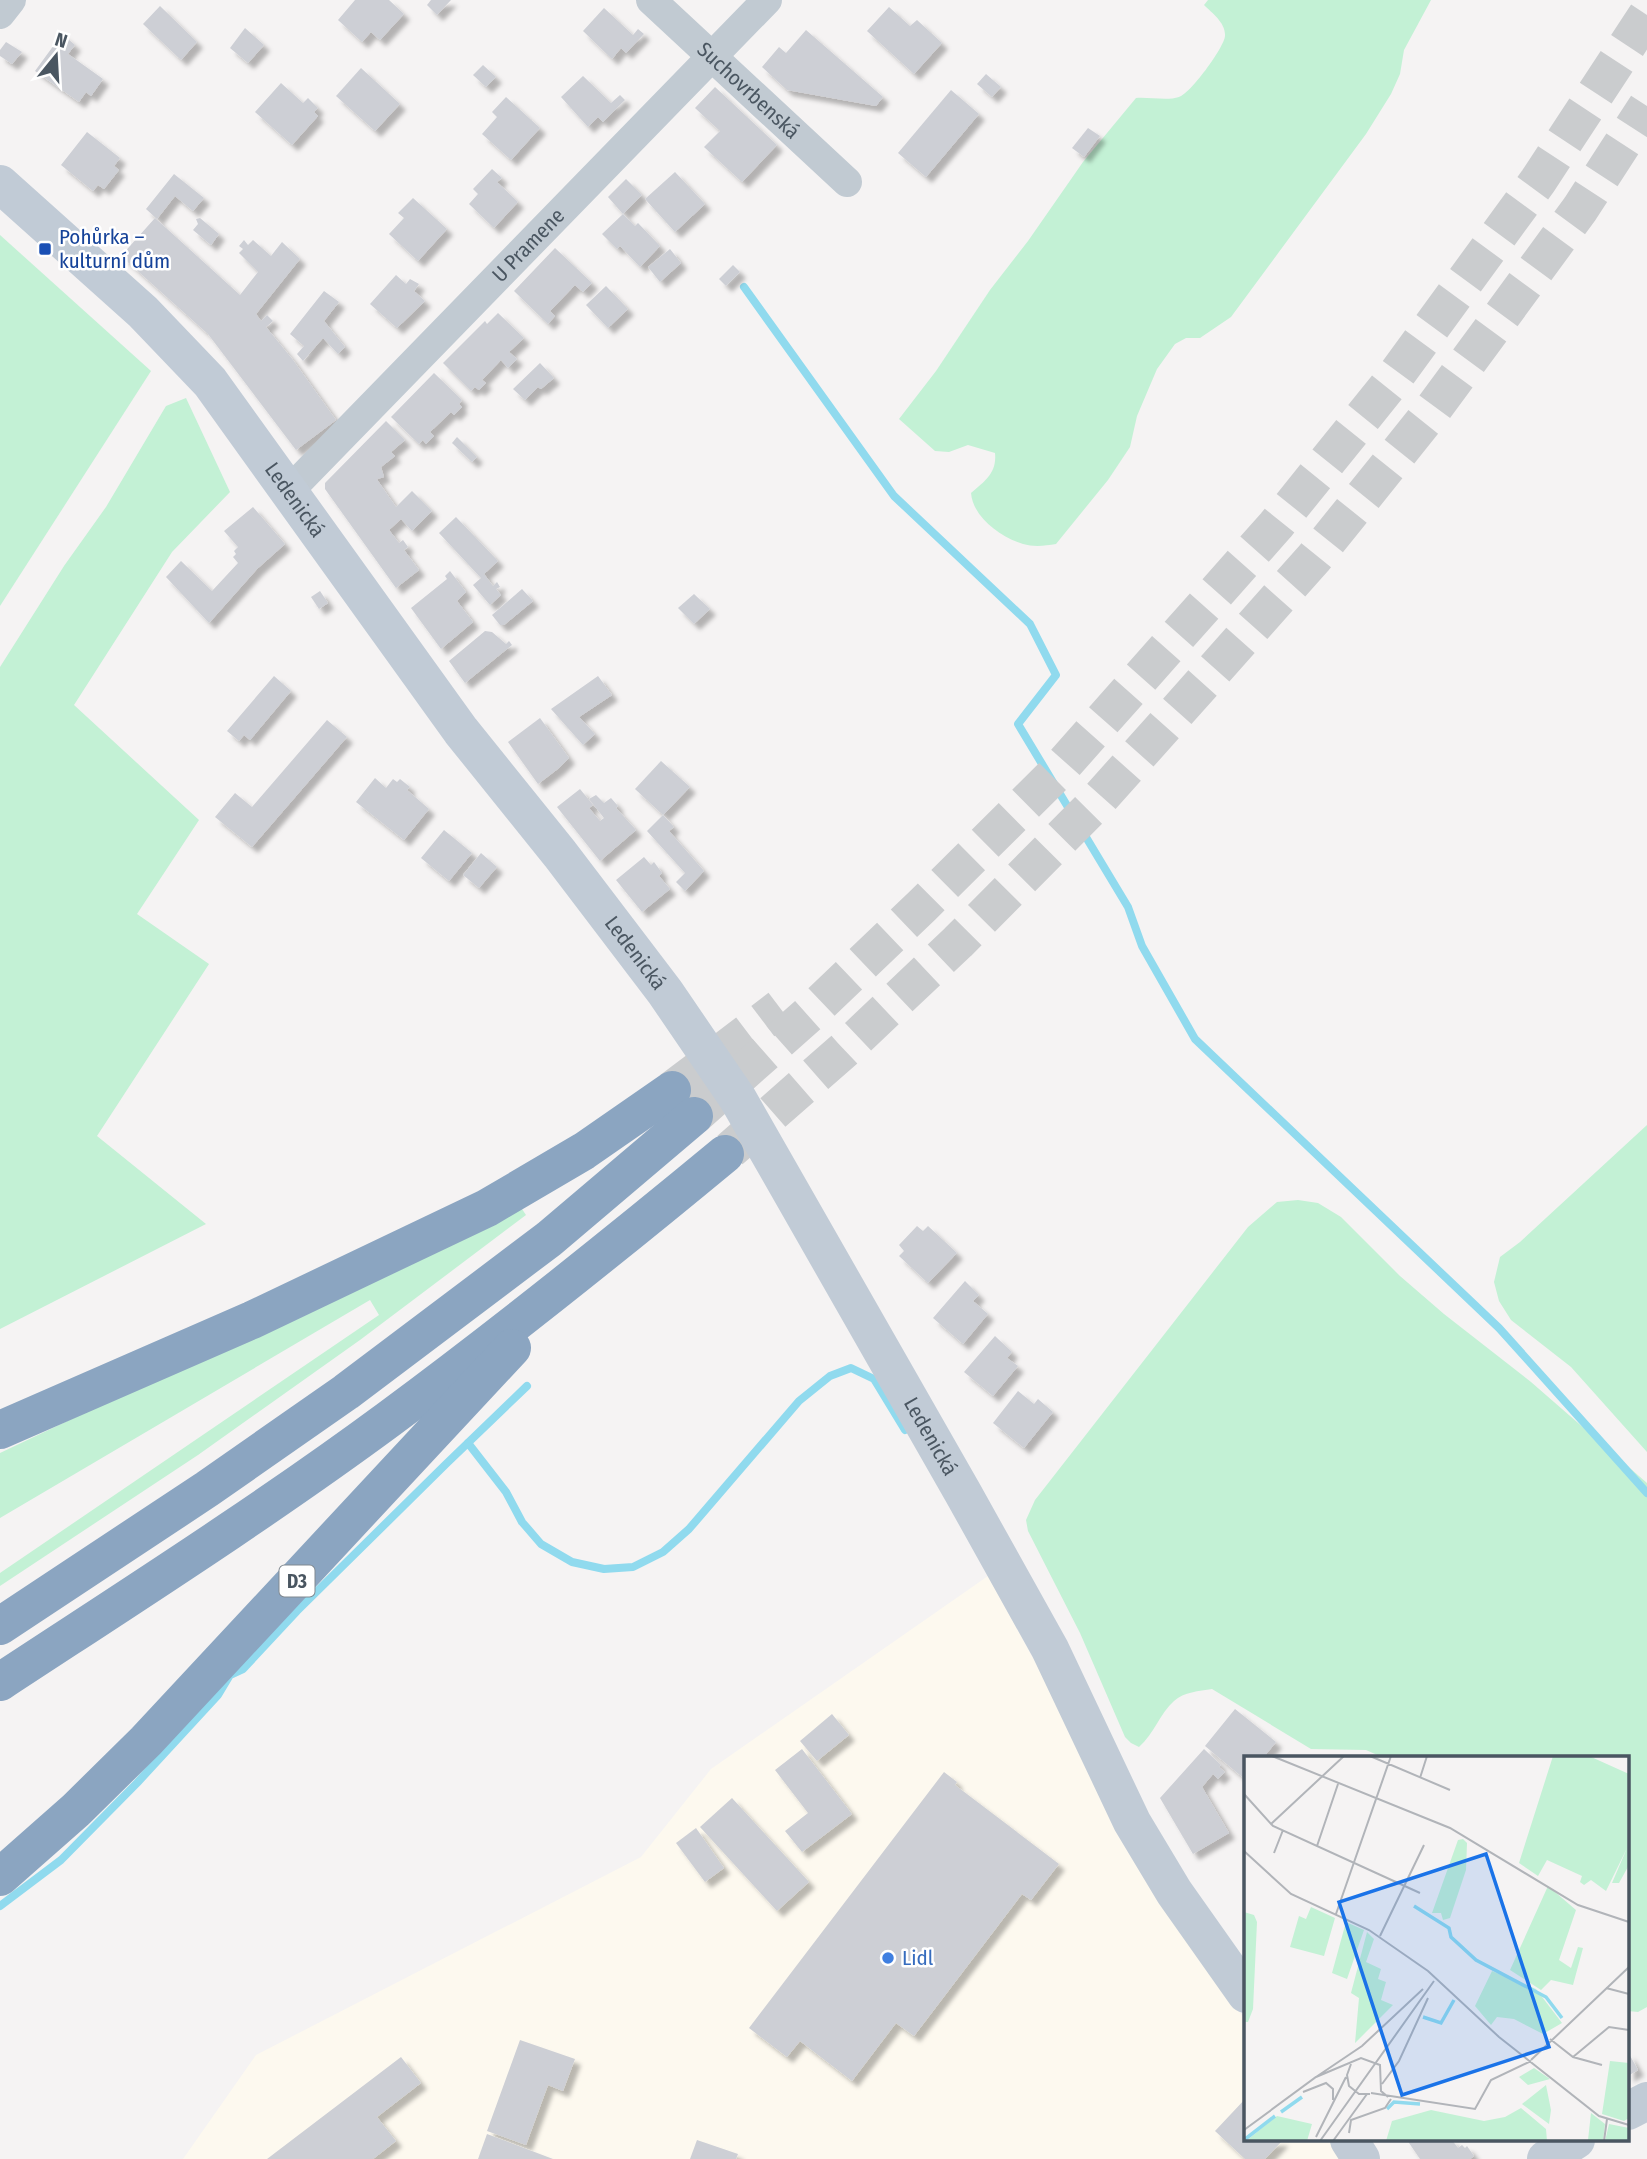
<svg xmlns="http://www.w3.org/2000/svg" width="1647" height="2159" viewBox="0 0 1647 2159" font-family="'Fira Sans Condensed',sans-serif">
<defs>
<filter id="shadow"><feDropShadow dx="6" dy="6" stdDeviation="2" flood-color="#0004"/></filter>
</defs>
<rect width="100%" height="100%" fill="#f5f3f3"/>
<polygon fill="#fdf9ef" points="988,1576 1189,1944 1246,2021 1246,2140 1336,2140 1350,2159 183,2159 256,2055 641,1857 711,1769"/>
<g fill="#c3f1d5">
<path d="M 1208,0 L 1431,0 L 1404,50 L 1400,74 L 1391,94 L 1366,134 L 1231,317 L 1200,338 L 1186,338 L 1175,344 L 1157,369 L 1137,416 L 1130,447 L 1108,480 L 1056,544 C 1045,546 1033,547 1023,544 C 1000,537 973,517 971,493 C 985,481 997,473 995,453 L 968,445 L 949,452 L 935,451 L 899,419 L 936,371 L 990,290 L 1028,241 L 1083,162 L 1136,98 C 1149,97 1168,101 1179,97 C 1190,94 1224,48 1225,36 C 1226,23 1212,13 1204,5 Z"/>
<polygon points="0,235 151,371 0,606"/>
<polygon points="186,398 230,492 172,552 74,705 199,820 137,914 209,964 97,1136 206,1224 0,1329 0,667 64,566 106,507 166,406"/>
<polygon points="1647,1125 1647,1452 1571,1367 1511,1320 1499,1301 1494,1282 1500,1257 1520,1242"/>
<path d="M 1298,1200 L 1318,1203 L 1341,1217 L 1400,1276 L 1444,1314 L 1531,1382 L 1647,1483 L 1647,2007 L 1638,2012 L 1628,2011 L 1628,1758 L 1384,1758 L 1366,1750 L 1311,1749 L 1212,1689 C 1199,1691 1184,1692 1174,1701 C 1160,1713 1154,1734 1139,1747 L 1131,1743 L 1125,1737 L 1080,1633 L 1028,1531 L 1026,1520 L 1035,1500 L 1248,1227 L 1277,1202 Z"/>
<polygon points="520,1206 526,1215 360,1340 198,1455 0,1586 0,1573 379,1315 370,1300 0,1518 0,1453"/>
</g>
<g fill="none" stroke-linecap="round" stroke-linejoin="round">
<g stroke="#90daee" stroke-width="8">
<polyline points="744,287 894,496 1030,624 1056,675 1018,724 1128,907 1142,946 1195,1039 1499,1328 1647,1493"/>
<polyline points="468,1443 506,1492 522,1522 541,1544 572,1562 604,1569 633,1567 663,1552 689,1529 799,1401 830,1376 851,1368 874,1379 905,1430"/>
<polyline points="0,1906 61,1860 137,1783 218,1695 230,1675 243,1669 297,1611 446,1464 527,1386"/>
</g>
</g>
<g fill="#cdcfd5" filter="url(#shadow)">
<polygon points="355,0 389,0 404,14 380,40 371,32 362,42 338,20"/>
<polygon points="431,0 451,0 437,15 427,5"/>
<polygon points="160,6 197,42 181,60 143,24"/>
<polygon points="889,7 910,26 917,20 942,43 914,74 867,31"/>
<polygon points="604,8 633,35 638,29 644,34 626,53 621,48 612,59 583,31"/>
<polygon points="245,28 264,45 248,63 230,48"/>
<polygon points="806,30 883,97 876,106 787,90 762,67 779,47 786,53"/>
<polygon points="62,34 75,45 68,54 103,79 91,96 86,92 79,102 35,71"/>
<polygon points="6,42 22,52 12,64 0,56 0,50"/>
<polygon points="483,65 496,77 486,87 473,75"/>
<polygon points="361,68 400,104 375,131 336,96"/>
<polygon points="986,74 1001,87 992,97 977,84"/>
<polygon points="583,76 611,103 620,95 625,100 603,122 598,117 588,127 561,97"/>
<polygon points="281,83 303,103 308,98 318,108 314,112 318,116 292,145 255,112"/>
<polygon points="715,87 777,145 742,182 704,147 720,131 695,108"/>
<polygon points="951,90 979,114 926,177 898,153"/>
<polygon points="506,97 540,128 511,160 482,134 497,117 492,112"/>
<polygon points="1088,128 1100,136 1084,157 1072,148"/>
<polygon points="87,132 120,158 114,166 119,170 104,189 98,185 93,191 61,165"/>
<polygon points="492,169 502,178 497,182 518,202 494,228 469,204 478,194 473,189"/>
<polygon points="675,172 705,204 675,232 645,199"/>
<polygon points="174,174 204,198 193,211 175,196 157,219 146,209"/>
<polygon points="626,179 642,195 623,214 608,197"/>
<polygon points="413,198 447,229 418,261 389,234 404,218 398,213"/>
<polygon points="623,214 635,226 638,223 660,246 640,267 620,246 617,249 602,234"/>
<polygon points="155,218 240,295 258,272 239,253 243,249 239,246 244,240 248,245 253,240 271,256 282,242 300,259 256,314 261,321 267,315 273,321 266,327 293,360 336,420 296,450 208,334 121,256"/>
<polygon points="200,218 219,234 211,245 193,230 198,224 196,219"/>
<polygon points="555,248 592,283 583,292 575,285 550,311 555,316 548,324 514,291"/>
<polygon points="670,249 681,263 660,282 648,267"/>
<polygon points="733,265 740,272 726,286 719,279"/>
<polygon points="396,275 406,284 410,279 419,284 414,291 425,301 397,328 370,304"/>
<polygon points="606,286 628,309 608,328 586,305"/>
<polygon points="324,291 339,302 324,321 345,347 338,354 323,338 303,361 297,354 304,346 290,334"/>
<polygon points="498,313 524,338 509,352 517,359 508,368 501,360 482,380 486,383 479,390 475,387 471,391 443,363 485,321 487,324"/>
<polygon points="540,363 554,378 541,389 538,387 525,400 513,389"/>
<polygon points="434,373 462,400 459,404 462,407 454,415 451,412 430,432 434,436 426,444 423,440 419,444 391,417"/>
<polygon points="386,421 405,440 391,452 395,456 381,467 384,477 377,479 378,481 396,507 412,491 432,511 412,531 401,519 389,530 399,543 403,540 408,547 404,550 419,570 396,588 325,489 325,483"/>
<polygon points="457,437 477,457 472,462 452,443"/>
<polygon points="253,507 285,544 257,569 209,623 166,577 181,561 212,591 238,563 233,557 236,554 234,551 238,547 224,531"/>
<polygon points="456,517 498,561 484,574 493,586 497,582 500,587 496,589 501,595 490,605 473,585 481,578 439,533"/>
<polygon points="450,571 466,592 457,601 473,622 441,649 411,608 447,579 445,576"/>
<polygon points="522,589 533,601 504,625 500,625 492,615"/>
<polygon points="320,591 328,603 319,609 311,597"/>
<polygon points="694,594 710,609 694,624 678,608"/>
<polygon points="485,631 492,632 506,644 509,641 512,645 465,683 449,661"/>
<polygon points="274,676 291,691 250,740 244,735 239,741 227,731"/>
<polygon points="598,676 612,695 579,717 595,734 583,745 551,709"/>
<polygon points="540,718 569,758 559,768 538,784 508,742"/>
<polygon points="327,720 347,737 252,847 215,817 235,793 252,807"/>
<polygon points="661,761 690,787 663,815 635,789"/>
<polygon points="375,778 386,788 393,779 397,782 400,779 410,787 407,790 429,809 404,840 356,802"/>
<polygon points="580,789 593,805 589,808 600,821 604,818 589,799 596,795 604,803 611,798 618,806 616,808 636,830 600,861 557,807"/>
<polygon points="663,815 674,827 669,831 704,871 685,891 676,882 685,873 647,831"/>
<polygon points="444,830 472,853 449,881 421,858"/>
<polygon points="481,853 497,867 479,888 463,875"/>
<polygon points="644,857 651,865 654,862 662,873 659,876 670,889 642,912 616,880"/>
<polygon points="917,1226 923,1231 928,1226 957,1253 928,1283 899,1256 904,1251 899,1245"/>
<polygon points="965,1281 979,1295 973,1301 988,1314 963,1344 933,1318"/>
<polygon points="995,1336 1012,1352 1007,1358 1018,1366 993,1396 964,1372"/>
<polygon points="1018,1391 1034,1404 1038,1399 1053,1412 1024,1448 993,1423"/>
<polygon points="1235,1709 1276,1742 1263,1758 1246,1758 1246,1780 1205,1746"/>
<polygon points="832,1714 849,1735 817,1761 800,1741"/>
<polygon points="802,1749 852,1814 802,1852 785,1831 808,1813 775,1770"/>
<polygon points="1204,1749 1221,1765 1219,1767 1225,1772 1218,1779 1213,1774 1202,1787 1229,1833 1193,1854 1160,1798"/>
<polygon points="944,1772 957,1782 955,1785 1059,1864 1031,1900 1022,1894 914,2036 896,2023 852,2081 800,2041 787,2057 749,2028"/>
<polygon points="732,1798 809,1882 777,1911 700,1827"/>
<polygon points="696,1828 724,1868 705,1882 676,1843"/>
<polygon points="520,2040 575,2059 563,2091 548,2085 526,2145 487,2131"/>
<polygon points="1628,2052 1638,2070 1628,2076"/>
<polygon points="401,2057 421,2083 377,2117 396,2141 373,2159 267,2159"/>
<polygon points="1246,2098 1246,2140 1283,2140 1265,2159 1245,2159 1215,2131"/>
<polygon points="487,2134 553,2159 478,2159"/>
<polygon points="697,2140 738,2154 736,2159 690,2159"/>
<polygon points="1407,2140 1452,2140 1458,2148 1462,2145 1465,2148 1467,2146 1474,2156 1470,2159 1420,2159"/>
</g>
<g fill="none" stroke-linecap="round" stroke-linejoin="round">
<g stroke="#caccce" stroke-width="38" stroke-dasharray="38 19" stroke-linecap="butt">
<polyline points="672,1090 780,1008"/>
<polyline points="694,1116 809,1014 922,906 1056,773 1276,525 1388,386 1538,181 1647,15"/>
<polyline points="730,1150 844,1050 958,942 1092,807 1314,558 1428,416 1580,209 1647,106"/>
</g>
<g stroke="#c1cad2" stroke-width="30">
<path id="s1" d="M 651,0 L 847,182"/>
<polyline points="0,14 11,0"/>
<path id="s2" d="M 289,491 L 767,0"/>
</g>
<g stroke="#c1cbd6" stroke-width="38">
<path id="s3" d="M 0,184 L 143,312 L 210,382 L 461,731 L 560,854 L 665,992 L 738,1099 L 963,1493 L 1050,1649 L 1132,1822 L 1174,1892 L 1246,1994"/>
<polyline points="1628,2111 1647,2101"/>
<polyline points="1349,2140 1361,2159"/>
<polyline points="1546,2159 1576,2140"/>
</g>
<g stroke="#8ba5c1" stroke-width="38">
<polyline points="0,1430 252,1320 487,1208 584,1151 672,1090"/>
<polyline points="0,1626 207,1489 346,1392 549,1239 694,1116"/>
<path d="M 0,1682 C 131,1596 263,1512 389,1419 C 504,1334 615,1245 725,1154"/>
<polyline points="0,1877 76,1810 146,1741 512,1348"/>
</g>
</g>
<rect fill="#1a4fb4" stroke="#fff" stroke-width="2.5" x="38" y="242" width="14" height="14" rx="3.5"/>
<circle fill="#3f7fe0" stroke="#fff" stroke-width="2.5" cx="888" cy="1958" r="7"/>
<g text-anchor="middle" stroke-width="5" stroke-linejoin="round" paint-order="stroke">
<rect fill="#fff" stroke="#808990" stroke-width="2" x="279.5" y="1565.5" width="35" height="31" rx="5"/>
<g font-size="19" font-weight="bold" fill="#4a5661">
<text x="297" y="1588">D3</text>
</g>
<g font-size="21" fill="#4a5661" stroke="#fff">
<text dy="7" stroke="none"><textPath href="#s1" startOffset="133">Suchovrbenská</textPath></text>
<text dy="7" stroke="none"><textPath href="#s2" startOffset="343">U Pramene</textPath></text>
<text dy="7" stroke="none"><textPath href="#s3" startOffset="434">Ledenická</textPath></text>
<text dy="7" stroke="none"><textPath href="#s3" startOffset="1001">Ledenická</textPath></text>
<text dy="7" stroke="none"><textPath href="#s3" startOffset="1568">Ledenická</textPath></text>
</g>
<g font-size="21" fill="#164399" stroke="#fff" text-anchor="start">
<text x="59" y="244">Pohůrka –<tspan x="59" dy="24">kulturní dům</tspan></text>
</g>
<g font-size="21" fill="#366cbe" stroke="#fff" text-anchor="start">
<text x="902" y="1965">Lidl</text>
</g>
</g>
<g transform="translate(1244 1756)">
<rect width="385" height="385" fill="#f5f3f3"/>
<path d="M 309,0 L 345,0 L 385,18 L 385,109 L 375,127 L 368,127 L 383,92 L 362,135 L 347,124 L 340,129 L 336,126 L 338,120 L 303,104 L 294,120 L 275,107 ZM 219,83 L 223,87 L 222,114 L 206,162 L 199,164 L 197,157 L 188,157 L 214,84 ZM 304,130 L 332,154 L 315,204 L 327,212 L 334,191 L 339,192 L 329,229 L 307,224 L 297,234 L 266,214 ZM 67,151 L 91,162 L 80,200 L 46,191 L 55,160 L 62,163 ZM 0,156 L 10,159 L 13,166 L 9,253 L 4,266 L 0,266 ZM 102,166 L 120,174 L 103,223 L 88,217 ZM 123,176 L 130,183 L 122,206 L 137,213 L 134,223 L 142,226 L 137,244 L 149,249 L 111,287 L 115,242 L 107,237 ZM 248,215 L 292,233 L 318,267 L 299,278 L 270,263 L 253,261 L 247,269 L 231,250 ZM 366,305 L 385,307 L 385,362 L 380,365 L 358,358 ZM 290,312 L 306,323 L 284,329 L 275,321 ZM 302,329 L 307,354 L 305,368 L 278,348 ZM 277,352 L 302,373 L 303,385 L 142,385 L 148,365 L 187,354 L 240,365 L 261,361 ZM 347,357 L 361,368 L 359,385 L 333,385 L 344,384 ZM 33,360 L 68,368 L 63,385 L 2,385 ZM 365,368 L 385,372 L 385,385 L 361,385 Z" fill="#c3f1d5"/>
<path fill="none" stroke="#90daee" stroke-width="3.5" d="M 170,150 L 205,172 L 207,181 L 232,204 L 302,241 L 318,262M 179,261 L 197,267 L 210,244M 143,353 L 150,346 L 176,348M 37,356 L 58,341M 0,384 L 31,360"/>
<path fill="none" stroke="#b1b4b9" stroke-width="2" d="M 28,0 L 206,72 L 334,149 L 385,166M 126,0 L 206,34M 176,22 L 183,0M 0,38 L 29,70 L 176,137M 27,68 L 100,0M 73,90 L 94,28M 0,95 L 47,138 L 125,174 L 184,215 L 255,281 L 355,360 L 385,369M 30,97 L 39,74M 92,158 L 147,0M 136,180 L 180,89M 362,232 L 385,238M 306,283 L 329,301 L 358,309M 329,301 L 365,271 L 385,274M 287,304 L 385,211M 107,308 L 103,319 L 105,330 L 115,338 L 126,338M 72,321 L 118,290 L 179,233M 138,328 L 155,305 L 184,242M 59,336 L 82,327 L 89,333 L 89,344M 127,337 L 231,353 L 247,324 L 287,305M 0,374 L 72,321 L 117,302 L 136,309 L 137,335 L 144,341M 105,377 L 107,364 L 141,352 L 147,343M 72,381 L 102,321M 76,385 L 190,225M 89,385 L 123,338M 360,385 L 363,363"/>
<path fill="#1a73e8" fill-opacity="0.15" stroke="#1a73e8" stroke-width="3.5" d="M 242,98 L 305,291 L 158,339 L 95,146 Z"/>
<rect width="385" height="385" fill="none" stroke="#4a5661" stroke-width="3.5"/>
</g>
<g transform="translate(56 56) rotate(18)" stroke="#ffffff" stroke-width="5" paint-order="stroke">
<path d="M0-5L12 26L0 18L-12 26Z" fill="#4a5661"/>
<text y="-10" font-size="19" font-weight="bold" text-anchor="middle" fill="#4a5661">N</text>
</g>
</svg>
